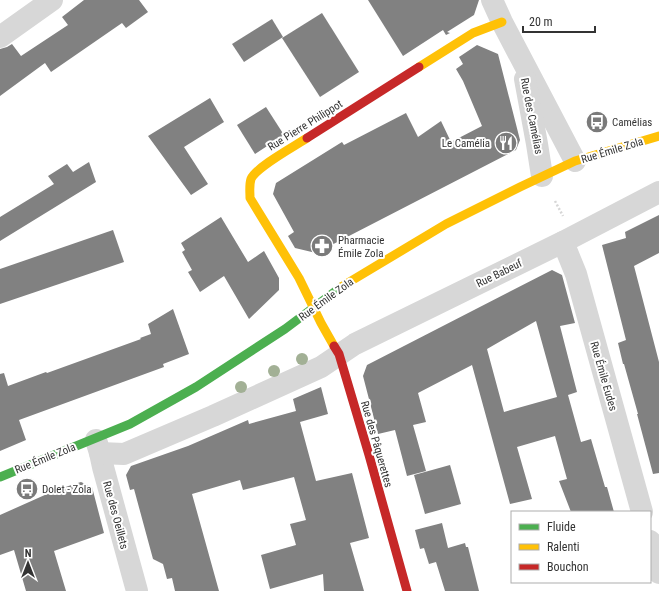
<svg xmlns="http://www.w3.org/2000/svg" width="659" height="591" viewBox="0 0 659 591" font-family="'Roboto Condensed',sans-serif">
<rect width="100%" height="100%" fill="#fff"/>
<g fill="#818181" fill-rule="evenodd">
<polygon points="84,0 139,0 148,12 126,28 122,23 51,72 45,63 0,96 0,49 7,47 12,44 21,56 68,25 62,17"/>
<polygon points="368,0 479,0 474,15 447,32 450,33 446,35 443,30 403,56"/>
<polygon points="322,13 359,72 320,97 282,38"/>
<polygon points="272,19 283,37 244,62 232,44"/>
<polygon points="477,45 498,54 520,140 516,150 316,253 295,248 288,236 294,232 273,194 276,183 342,142 344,145 406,113 418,137 441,121 451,142 482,126 463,81 456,69 463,64 459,57"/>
<polygon points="210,98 224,122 184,147 208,184 191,195 148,136"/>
<polygon points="266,107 284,135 255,154 237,125"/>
<polygon points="89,162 96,182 0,241 0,217 54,184 48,176 67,164 73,172"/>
<polygon points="659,215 659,253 634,266 659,362 659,473 653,474 637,414 638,414 624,364 623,364 618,343 626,340 602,245 626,238 625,232"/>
<polygon points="221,217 248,262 264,251 279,278 279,290 249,319 224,276 200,292 188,272 192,270 182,252 185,250 181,243"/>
<polygon points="113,230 124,262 0,304 0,269"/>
<path d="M 552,270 L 562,275 L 575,323 L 560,326 L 577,392 L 568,395 L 581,442 L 591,439 L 605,487 L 607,487 L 614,512 L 571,512 L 559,481 L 567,479 L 555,436 L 517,447 L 532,499 L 510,504 L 472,365 L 418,393 L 426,422 L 413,425 L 426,471 L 407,476 L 395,430 L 378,434 L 363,376 L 367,365 ZM 536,321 L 557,397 L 504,412 L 487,349 Z"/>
<polygon points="173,309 189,354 163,364 164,367 19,420 26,440 0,451 0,374 4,373 8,386 46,372 47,373 141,339 140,338 151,334 148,324"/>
<polygon points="321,387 328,414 300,422 316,481 352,473 369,538 350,543 364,591 324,591 323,574 270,589 261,555 296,545 290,524 306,520 294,477 243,490 240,480 192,494 219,591 175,591 172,578 167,579 163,564 153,559 134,489 130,490 126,475 131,466 188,446 248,420 249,424 296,411 293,399"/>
<polygon points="450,465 461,504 425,514 414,475"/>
<polygon points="81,482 92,487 104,533 54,551 66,591 26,591 14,550 0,555 0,515 56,490"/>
<polygon points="442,523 448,548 465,543 466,547 468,547 479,591 445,591 436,562 429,564 424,548 420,549 415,530"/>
</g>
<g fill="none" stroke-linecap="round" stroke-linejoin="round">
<polyline stroke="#d6d6d6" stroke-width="2.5" stroke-dasharray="2 2" stroke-linecap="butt" points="555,201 563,216"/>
<g stroke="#d7d7d7" stroke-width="22">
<polyline points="492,0 502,22 575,161"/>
<polyline points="0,37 52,0"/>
<polyline points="525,79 537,144 542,176"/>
<polyline points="563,242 576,274 642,512"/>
<polyline points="96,440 100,453 103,467 137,591"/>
<polyline points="100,453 124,454 213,416 321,367 355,344 563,242 659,192"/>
<polyline points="650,541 659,573"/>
</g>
<polyline stroke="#4caf50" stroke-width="9" points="0,477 130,424 196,387 285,329 341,287"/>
<g stroke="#ffc107" stroke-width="9">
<polyline points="419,67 473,33 502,22"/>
<path d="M 307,138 C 295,146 256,167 251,179 C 249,185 250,192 250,198 L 299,278 L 321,323 L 334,346"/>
<polyline points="341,287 446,224 520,187 575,161 659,136"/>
</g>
<g stroke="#c62828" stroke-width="9">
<polyline points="307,138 419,67"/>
<polyline points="334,346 339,354 369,455 407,591"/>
</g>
</g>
<g fill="#a2b095">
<circle cx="302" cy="359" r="6"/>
<circle cx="274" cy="371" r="6"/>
<circle cx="241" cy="387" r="6"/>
</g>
<defs>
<g id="bus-disc" transform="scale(1.15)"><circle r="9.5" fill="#7a7a7a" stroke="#fff"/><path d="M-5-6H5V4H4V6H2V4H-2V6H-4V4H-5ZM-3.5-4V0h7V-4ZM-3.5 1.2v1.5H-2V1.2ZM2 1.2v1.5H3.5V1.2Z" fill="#fff"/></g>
<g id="restaurant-disc" transform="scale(1.15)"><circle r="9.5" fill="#7a7a7a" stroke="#fff"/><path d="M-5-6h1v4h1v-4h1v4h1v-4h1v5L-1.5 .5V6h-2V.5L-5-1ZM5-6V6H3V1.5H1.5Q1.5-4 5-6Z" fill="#fff"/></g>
<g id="pharmacy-disc" transform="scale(1.15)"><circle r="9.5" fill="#7a7a7a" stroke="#fff"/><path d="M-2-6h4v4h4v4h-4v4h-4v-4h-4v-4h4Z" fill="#fff"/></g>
</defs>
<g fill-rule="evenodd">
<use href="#bus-disc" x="597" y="122"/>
<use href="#restaurant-disc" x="506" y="143"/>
<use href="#pharmacy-disc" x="322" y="246"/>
<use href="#bus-disc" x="27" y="489"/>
</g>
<g text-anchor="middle" stroke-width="4" stroke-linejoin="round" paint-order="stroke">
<g font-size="11" fill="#333" stroke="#fff">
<text transform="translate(532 116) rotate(79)" y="4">Rue des Camélias</text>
<text transform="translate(305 125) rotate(-32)" y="4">Rue Pierre Philippot</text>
<text transform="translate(612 150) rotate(-17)" y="4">Rue Émile Zola</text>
<text transform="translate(499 273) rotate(-26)" y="4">Rue Babeuf</text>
<text transform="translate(326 299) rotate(-36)" y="4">Rue Émile Zola</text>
<text transform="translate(604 376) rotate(74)" y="4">Rue Émile Eudes</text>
<text transform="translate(377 444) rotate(74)" y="4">Rue des Pâquerettes</text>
<text transform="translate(45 458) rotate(-22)" y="4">Rue Émile Zola</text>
<text transform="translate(116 515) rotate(75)" y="4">Rue des Oeillets</text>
</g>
<g font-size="11" fill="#333" stroke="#fff" text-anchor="start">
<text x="612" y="126">Camélias</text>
<text x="490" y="147" text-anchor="end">Le Camélia</text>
<text x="338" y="244">Pharmacie<tspan x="338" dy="13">Émile Zola</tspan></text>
<text x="42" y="493">Dolet - Zola</text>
</g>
</g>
<rect x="511" y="511" width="140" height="72" fill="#ffffff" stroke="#adadad"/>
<rect x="519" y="524" width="20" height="6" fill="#4caf50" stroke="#adadad"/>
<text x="547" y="531" font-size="12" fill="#333333">Fluide</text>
<rect x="519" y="544" width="20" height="6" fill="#ffc107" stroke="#adadad"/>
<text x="547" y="551" font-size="12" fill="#333333">Ralenti</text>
<rect x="519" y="564" width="20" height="6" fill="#c62828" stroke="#adadad"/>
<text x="547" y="571" font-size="12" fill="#333333">Bouchon</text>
<g transform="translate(28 563)" stroke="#ffffff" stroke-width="3" paint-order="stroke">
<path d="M0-3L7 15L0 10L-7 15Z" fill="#333333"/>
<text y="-6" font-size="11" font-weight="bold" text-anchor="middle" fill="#333333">N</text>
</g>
<path d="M523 26v6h72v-6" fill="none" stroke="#333333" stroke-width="2"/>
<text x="529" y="26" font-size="12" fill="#333333" stroke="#ffffff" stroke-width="3" paint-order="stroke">20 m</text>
</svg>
